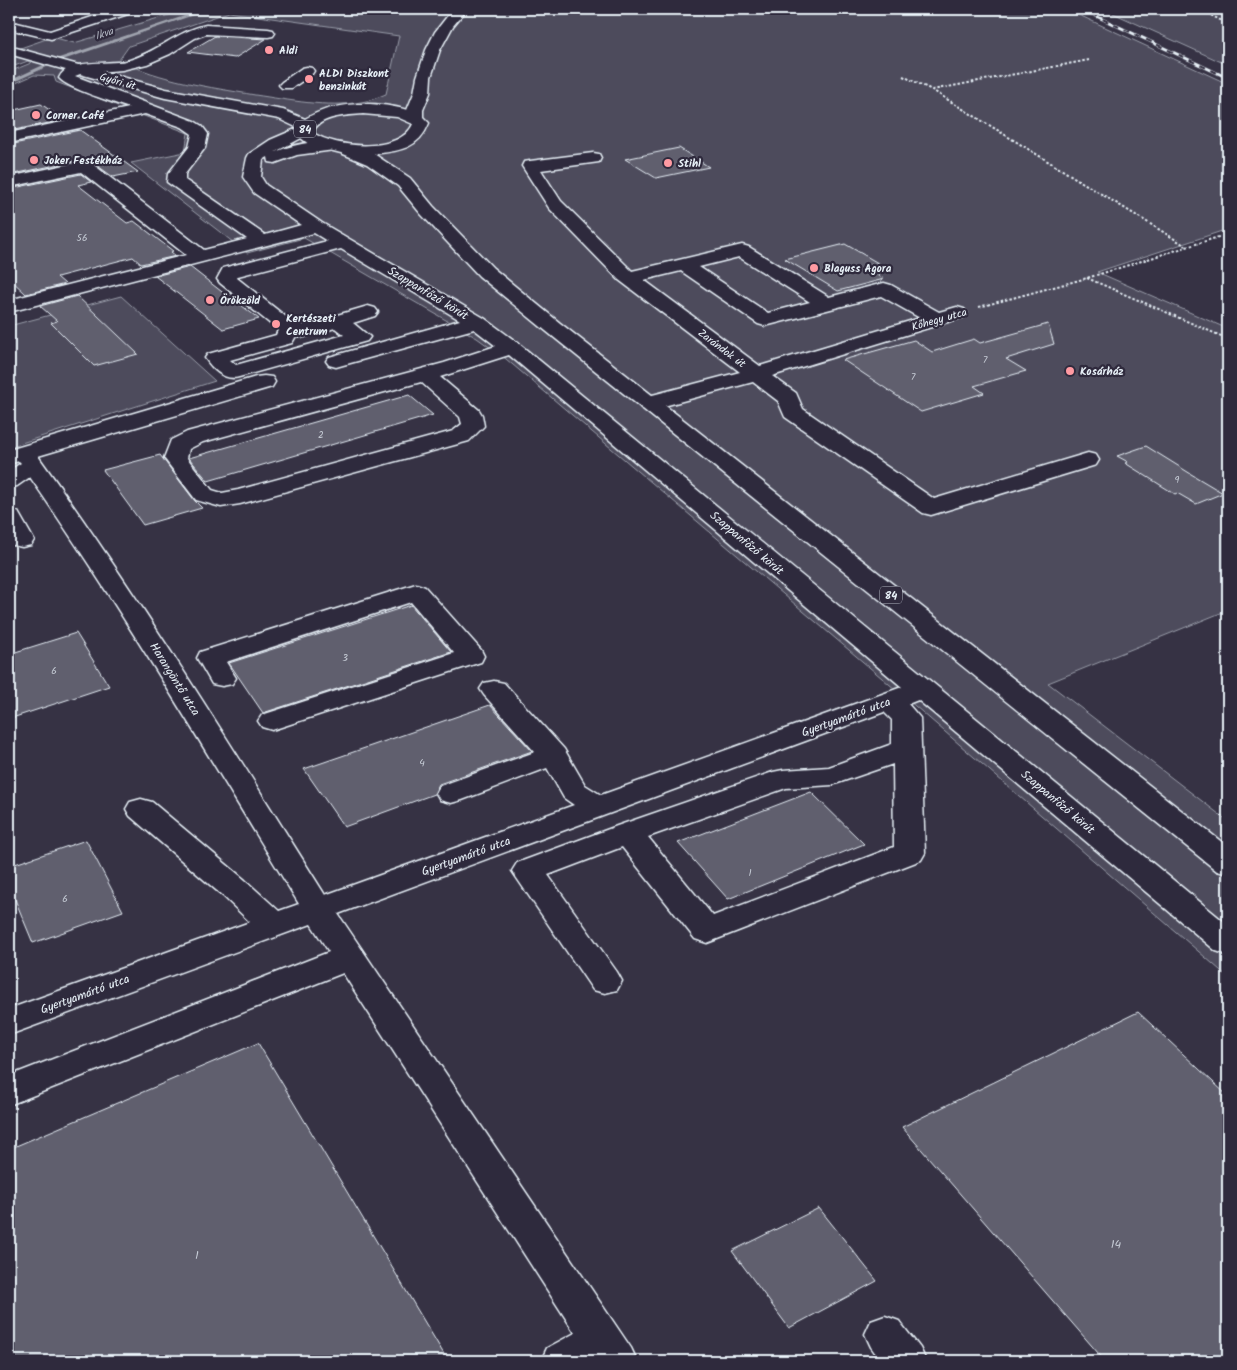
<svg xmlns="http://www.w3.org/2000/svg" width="1237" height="1370" viewBox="0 0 1237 1370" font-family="Kalam,sans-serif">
<rect width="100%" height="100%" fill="#363244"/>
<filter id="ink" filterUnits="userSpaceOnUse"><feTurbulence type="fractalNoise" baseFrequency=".02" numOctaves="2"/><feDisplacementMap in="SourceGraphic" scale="10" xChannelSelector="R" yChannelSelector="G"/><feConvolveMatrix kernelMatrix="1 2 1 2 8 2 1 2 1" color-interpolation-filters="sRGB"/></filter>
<g filter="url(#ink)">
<g fill="#4d4b5c" stroke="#9a9eaa" fill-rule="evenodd">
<path d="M 189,9 L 1066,9 L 1228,84 L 1228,229 L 1097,272 L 1228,329 L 1228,610 L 1048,683 L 1228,821 L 1228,977 L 922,712 L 506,359 L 477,338 L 304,238 L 247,253 L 131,163 L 185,152 L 188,133 L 56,82 L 54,76 L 34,75 L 9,86 L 9,72 L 31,63 L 28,61 L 9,68 L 9,52 L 52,37 L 74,43 ZM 229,12 L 399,36 L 386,94 C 378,97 370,101 361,102 C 327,108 289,100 255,95 C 209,87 161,81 119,60 L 129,46 Z"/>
<polygon points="1104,9 1228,9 1228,65"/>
<polygon points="121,296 215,381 9,447 9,326"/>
</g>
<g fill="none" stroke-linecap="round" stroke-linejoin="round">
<polygon fill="#a0a4af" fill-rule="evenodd" points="205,9 211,9 60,61 9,84 9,81 56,59"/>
</g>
<g fill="#605e6e" stroke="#e8f1f8">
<polygon points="215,36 266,39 235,58 188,52"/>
<polygon points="41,104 64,120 9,131 9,111"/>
<polygon points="80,130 138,172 113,177 91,161 84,159 9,175 9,145"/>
<polygon points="679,148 709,167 656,178 625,159"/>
<polygon points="81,174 91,182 78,185 127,223 134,221 173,251 171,252 176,256 141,264 133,257 57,277 65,284 26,294 9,278 9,189"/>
<polygon points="845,244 878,263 864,267 884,279 838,291 785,259"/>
<polygon points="190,267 226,295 228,295 259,319 223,329 155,276"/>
<polygon points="77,296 138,354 94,366 51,323 57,321 40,306"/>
<polygon points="1048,324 1054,344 1006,359 1026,371 974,386 984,393 921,412 843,360 914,340 932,352 974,339 980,343"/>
<polygon points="409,395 433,415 208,481 189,458"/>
<polygon points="1146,446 1191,474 1223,493 1196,504 1177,493 1175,494 1125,463 1128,462 1117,456"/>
<polygon points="160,455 195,501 202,508 143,525 103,470"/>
<polygon points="411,605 451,652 263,713 229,663"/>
<polygon points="76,633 109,686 9,719 9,654"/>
<polygon points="490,705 532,751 439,784 434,794 344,827 304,769"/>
<polygon points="811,792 864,844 728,899 678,843"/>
<polygon points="86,840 123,911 33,943 9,885 9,866"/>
<polygon points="1138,1012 1228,1096 1228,1361 1105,1361 902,1127"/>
<polygon points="258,1043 448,1361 9,1361 9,1149"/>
<polygon points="819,1208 877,1281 789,1328 732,1251"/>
</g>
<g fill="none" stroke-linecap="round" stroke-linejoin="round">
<g stroke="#e8f1f8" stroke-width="3">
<g id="minor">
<polygon points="116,9 136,9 134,12 51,39 9,29 9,21 50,31"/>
<path d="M 206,25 L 268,29 L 273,30 L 275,33 L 273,36 L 268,37 L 206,34 L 195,38 L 170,54 L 147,64 L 122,70 L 83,73 L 75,76 L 194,121 L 202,126 L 208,134 L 205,148 L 185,174 L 185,180 L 265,235 L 301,225 L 254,193 L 243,177 L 247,158 L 249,154 L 270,140 L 305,125 L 311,127 L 313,130 L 311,133 L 275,152 C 292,145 316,139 334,144 L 336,147 L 334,150 L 297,155 L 275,163 L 269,162 L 268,157 L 263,160 L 261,177 L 266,185 L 322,223 L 484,318 L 518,343 L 1228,925 L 1228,955 L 1216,951 L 918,700 L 908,704 L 920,718 L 925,853 L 921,860 L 707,943 L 695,939 L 622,847 L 548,875 L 617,972 L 622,981 L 617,990 L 605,993 L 593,990 L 512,871 L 517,863 L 617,826 L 773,772 L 783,770 L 829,767 L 892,744 L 892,720 L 884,712 L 338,914 L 631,1348 L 637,1361 L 541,1361 L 547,1348 L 575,1333 L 343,973 L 9,1105 L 9,1076 L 329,952 L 311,924 L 9,1035 L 9,1009 L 250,922 L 223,896 L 130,816 L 126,809 L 130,802 L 141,799 L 152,802 L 245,880 L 279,911 L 299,904 C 211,761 126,615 30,477 L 17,486 L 9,488 L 9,471 L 21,463 L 19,461 L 9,464 L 9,450 L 256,377 L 264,376 L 272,377 L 275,382 L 272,387 L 38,456 C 140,598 232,747 325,895 L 574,805 L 564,798 L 547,768 L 462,800 L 451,803 L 440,800 L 436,793 L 440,786 L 535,752 L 484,695 L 480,689 L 484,683 L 494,681 L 504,683 L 564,749 L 585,785 L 601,795 L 902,687 L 509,355 L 440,377 L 479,410 L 482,415 L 484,426 L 469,441 L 240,504 L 221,507 L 196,500 L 164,458 L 171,440 L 187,432 L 444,363 L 496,346 L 474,329 L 343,365 L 336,367 L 329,365 L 326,361 L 329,357 L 460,320 L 341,249 L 238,276 L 237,278 L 295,324 L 303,325 L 368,306 L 375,308 L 378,312 L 375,316 L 353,323 L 370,337 L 367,341 L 239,377 C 225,381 213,370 205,358 L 208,354 L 276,335 L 278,330 L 220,283 L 217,279 L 223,268 L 327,241 L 314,233 L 9,312 L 9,300 L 186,255 L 81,172 L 9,187 L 9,177 L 84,161 L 90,162 L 204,250 L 247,239 L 167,182 L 168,174 L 189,147 L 192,134 L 182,127 L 145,114 L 9,143 L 9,133 L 129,108 C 114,102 68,89 59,78 C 68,58 106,65 126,61 C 155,54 177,31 206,25 ZM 335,328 L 344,335 L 236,365 L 230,360 L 292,343 L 296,336 L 304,337 ZM 421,382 L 460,417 L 462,424 L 453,431 L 238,490 L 222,493 L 212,490 L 187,458 L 189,449 L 203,442 ZM 893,764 L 894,847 L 713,916 L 648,837 L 786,788 L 832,785 Z"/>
<polygon points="307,67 312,68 314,71 312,74 292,88 282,88 279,85 282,82 302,68"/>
<path d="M 593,153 L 599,154 L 601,158 L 599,162 L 541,170 L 561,201 L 632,271 L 742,245 L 749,247 L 829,297 L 884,283 L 891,285 L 939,312 L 957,307 L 964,309 L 967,313 L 964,317 L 772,376 L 796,393 L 803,409 L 934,499 L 1088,453 L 1096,455 L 1099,460 L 1096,465 L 931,515 L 923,513 L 785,417 L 778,401 L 753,382 L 649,410 L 641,408 L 638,403 L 641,398 L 740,372 L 619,280 L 549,208 L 522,166 L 524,162 L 530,161 ZM 739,257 L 810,302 L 768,313 L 699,267 ZM 681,271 L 758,324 L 765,326 L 881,296 L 920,318 L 760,366 L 644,280 Z"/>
<polygon points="9,510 18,512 34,540 31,545 22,547 13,545 9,538"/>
<polygon points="416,584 425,587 481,650 484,656 481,662 272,730 262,727 258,721 262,715 454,653 411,602 226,662 236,678 232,684 222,686 212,684 197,658 200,652"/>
<polygon points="885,1316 899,1321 920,1348 926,1361 881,1361 871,1347 865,1334 871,1321"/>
</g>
</g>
<g stroke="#e8f1f8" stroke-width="3">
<path id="major" d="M 453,9 L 467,9 L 453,26 L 440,50 L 431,77 L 430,93 L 423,110 L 423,117 L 429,123 C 419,149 399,151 374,154 L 410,178 L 433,206 L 493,268 L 560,323 L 1228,847 L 1228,874 L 1217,871 L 546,331 L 479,276 L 421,214 L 398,186 L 367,164 L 341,153 L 310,145 L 297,135 L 298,128 L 279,119 L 165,98 L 9,54 L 9,46 L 166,89 L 283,110 L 305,119 C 334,101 376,101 407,110 L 414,93 L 417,77 L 426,50 L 435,32 ZM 363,114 L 397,117 L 413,124 C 400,154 336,148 313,133 C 317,116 349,115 363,114 Z"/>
</g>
<g stroke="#e8f1f8" stroke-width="2" stroke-dasharray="2.5 2" stroke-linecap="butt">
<polyline points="1199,9 1228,24"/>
<polyline points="903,76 932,90 1186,246"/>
<polyline points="932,90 1089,60"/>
<polyline points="1087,278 1228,339"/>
<polyline points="979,307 1087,278 1228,234"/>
</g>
<use href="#minor" fill="#2f2a3d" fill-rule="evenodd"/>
<use href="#major" fill="#2f2a3d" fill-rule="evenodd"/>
<g stroke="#e8f1f8" stroke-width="3">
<polyline id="rail" points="1081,9 1228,78"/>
</g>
<use href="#rail" stroke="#2f2a3d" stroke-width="2" stroke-dasharray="6" stroke-linecap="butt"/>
</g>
</g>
<g fill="#ff9aa2" stroke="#2f2a3d" stroke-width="2">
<circle cx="269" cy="50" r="5"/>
<circle cx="309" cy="79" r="5"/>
<circle cx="36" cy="115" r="5"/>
<circle cx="34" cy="160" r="5"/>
<circle cx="668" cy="163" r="5"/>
<circle cx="814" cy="268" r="5"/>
<circle cx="210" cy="300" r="5"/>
<circle cx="276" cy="324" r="5"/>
<circle cx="1070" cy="371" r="5"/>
</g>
<g text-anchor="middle" stroke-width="4.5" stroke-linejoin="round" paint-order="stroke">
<g font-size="10" fill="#c6ccd6">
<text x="82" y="241">56</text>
<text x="985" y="363">7</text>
<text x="913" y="380">7</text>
<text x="321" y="438">2</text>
<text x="1177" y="483">9</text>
<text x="345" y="661">3</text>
<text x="54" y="674">6</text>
<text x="422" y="766">4</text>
<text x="750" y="876">1</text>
<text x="65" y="902">6</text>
</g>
<g font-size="11" font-style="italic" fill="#b2b7c2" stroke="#2f2a3d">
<text transform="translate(104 33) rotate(-19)" y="4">Ikva</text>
</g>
<g font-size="11" font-weight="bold" fill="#e8f1f8" stroke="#2f2a3d" text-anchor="start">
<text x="279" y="54">Aldi</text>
<text x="319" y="77">ALDI Diszkont<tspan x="319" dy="13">benzinkút</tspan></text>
<text x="46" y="119">Corner Café</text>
<text x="44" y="164">Joker Festékház</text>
<text x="678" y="167">Stihl</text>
<text x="824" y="272">Blaguss Agora</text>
<text x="220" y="304">Örökzöld</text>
<text x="286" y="322">Kertészeti<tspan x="286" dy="13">Centrum</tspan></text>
<text x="1080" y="375">Kosárház</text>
</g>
<g font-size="11" fill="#e8f1f8" stroke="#2f2a3d">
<text transform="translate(118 81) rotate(16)" y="4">Győri út</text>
<text transform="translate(939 319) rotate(-16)" y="4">Kőhegy utca</text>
<text transform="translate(722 348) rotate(37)" y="4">Zarándok út</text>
</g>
<g fill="#2f2a3d" stroke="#b0b5c0" stroke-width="1">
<rect x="294" y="120.5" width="22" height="17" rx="4"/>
<rect x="880" y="586.5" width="22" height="17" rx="4"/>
</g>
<g font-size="11" font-weight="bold" fill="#e8f1f8">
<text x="305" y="133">84</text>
<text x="891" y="599">84</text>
</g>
<g font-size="12" fill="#e8f1f8" stroke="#2f2a3d">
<text transform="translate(428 293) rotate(31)" y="4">Szappanfőző körút</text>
<text transform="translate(747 543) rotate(40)" y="4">Szappanfőző körút</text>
<text transform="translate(175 679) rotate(58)" y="4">Harangöntő utca</text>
<text transform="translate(846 717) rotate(-20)" y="4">Gyertyamártó utca</text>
<text transform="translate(1058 802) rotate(40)" y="4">Szappanfőző körút</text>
<text transform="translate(466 856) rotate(-20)" y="4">Gyertyamártó utca</text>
<text transform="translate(85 994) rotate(-20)" y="4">Gyertyamártó utca</text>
</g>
<g font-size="12" fill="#c6ccd6">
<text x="1116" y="1248">14</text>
<text x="197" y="1259">1</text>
</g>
</g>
<rect width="1237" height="1370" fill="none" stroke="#2f2a3d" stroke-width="30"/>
<rect x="15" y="15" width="1207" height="1340" fill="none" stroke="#e8f1f8" stroke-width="2" filter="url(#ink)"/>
</svg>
